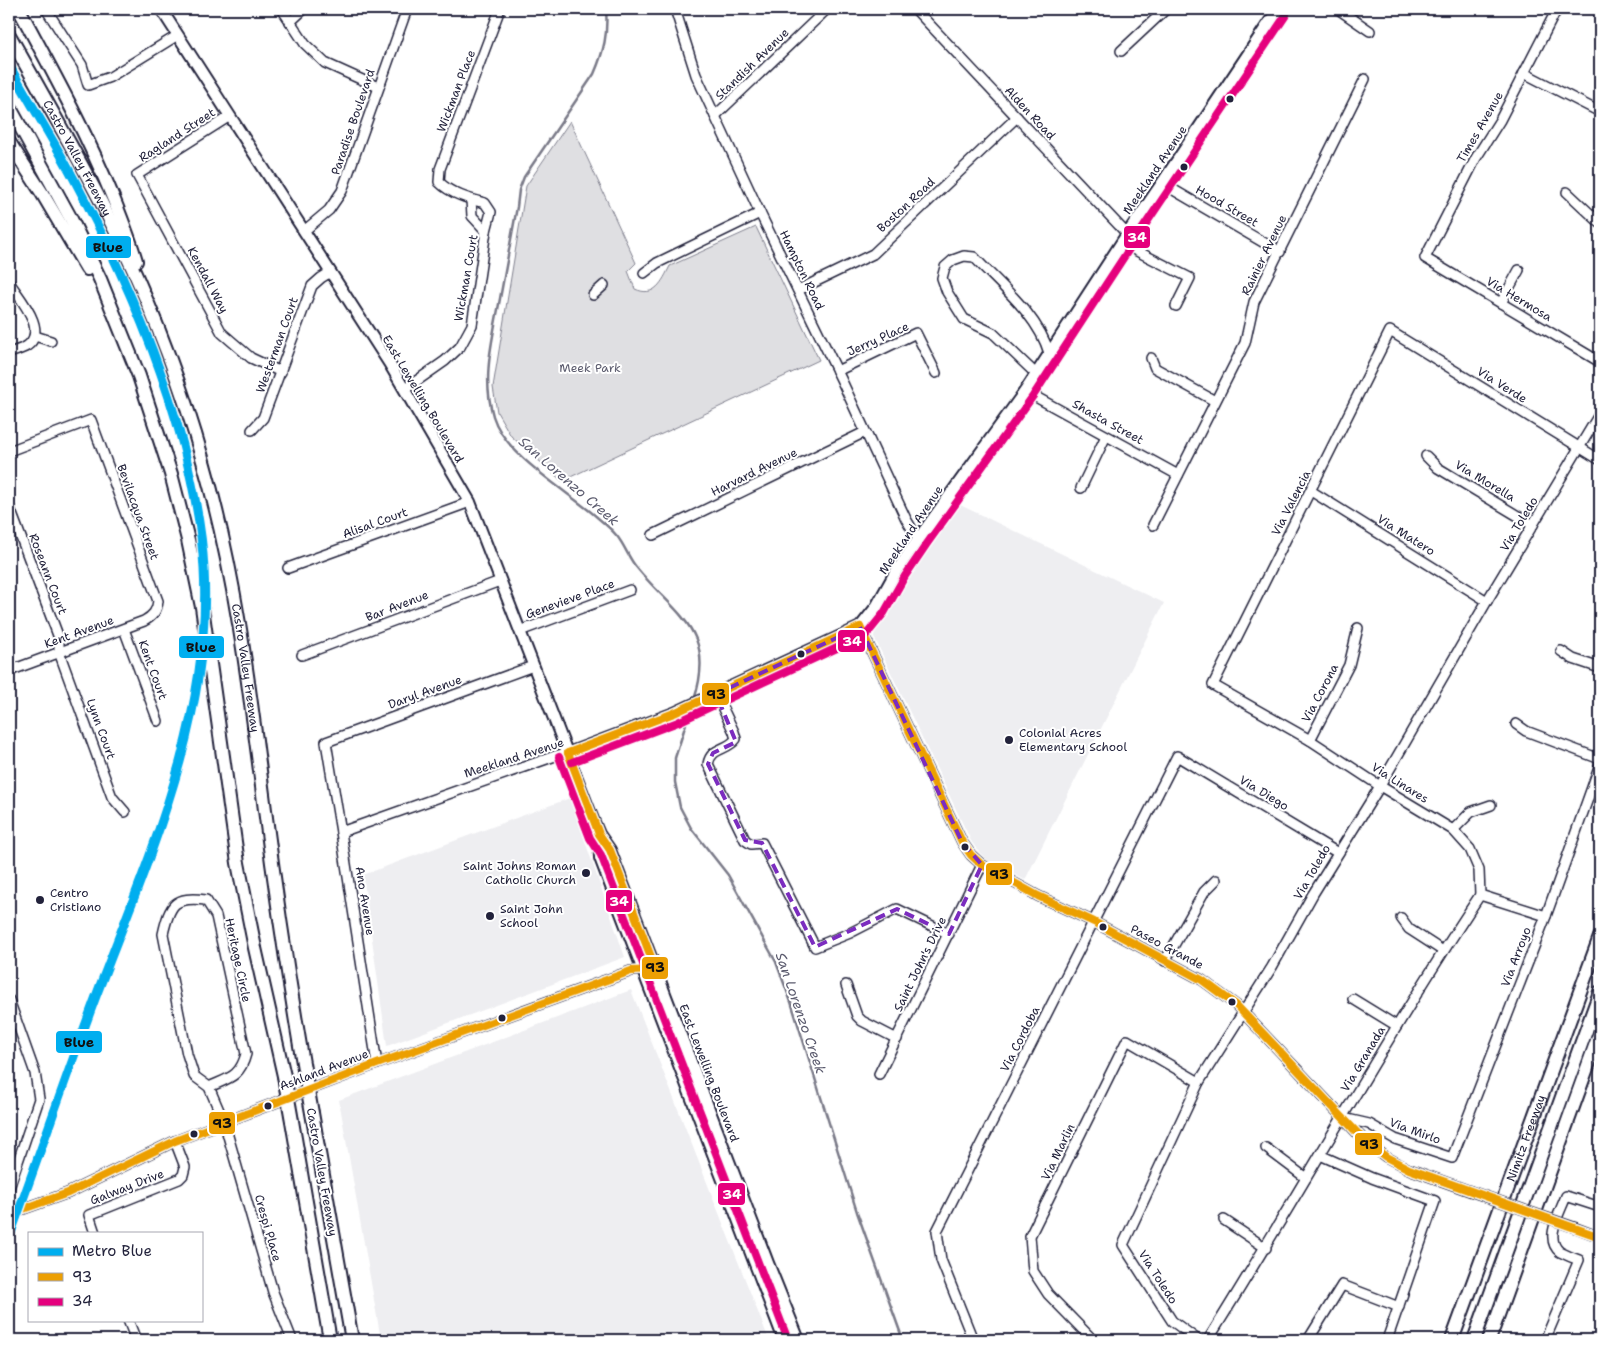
<svg xmlns="http://www.w3.org/2000/svg" width="1609" height="1349" viewBox="0 0 1609 1349" font-family="'Shantell Sans',sans-serif">
<rect width="100%" height="100%" fill="#fff"/>
<filter id="ink" filterUnits="userSpaceOnUse"><feTurbulence type="fractalNoise" baseFrequency=".02" numOctaves="2"/><feDisplacementMap in="SourceGraphic" scale="10" xChannelSelector="R" yChannelSelector="G"/><feConvolveMatrix kernelMatrix="1 2 1 2 8 2 1 2 1" color-interpolation-filters="sRGB"/></filter>
<g filter="url(#ink)">
<g fill="#eeeef1">
<polygon points="956,503 1164,603 1025,880 988,861 978,851 971,841 874,637 875,630"/>
<polygon points="570,798 625,957 387,1046 363,875"/>
<polygon points="631,990 769,1340 381,1340 339,1100"/>
</g>
<path fill="#dfdfe2" stroke="#80808e" d="M 570,121 L 636,263 L 628,271 L 635,289 C 655,298 662,282 670,266 L 756,227 L 819,360 L 562,481 L 511,436 L 497,412 L 493,387 L 526,186 Z"/>
<g fill="none" stroke-linecap="round" stroke-linejoin="round">
<g stroke="#7a7a88" stroke-width="2.5">
<path d="M 606,9 C 608,34 604,51 594,74 L 524,177 L 519,190 L 517,207 C 511,240 505,272 499,304 C 492,342 482,378 493,416 C 505,456 568,491 598,518 C 604,523 612,530 617,536 C 625,546 629,559 637,568 C 676,616 717,630 694,700"/>
<polyline points="691,708 675,758 675,782 680,807 691,828 728,875 776,962 791,1002 857,1212 903,1340"/>
</g>
<g stroke="#22223b" stroke-width="12">
<g id="minor">
<polyline points="46,9 82,65 88,85 110,77 178,35"/>
<polyline points="282,9 305,44 325,63 378,87"/>
<polyline points="675,9 696,75 760,213 841,379 906,519 918,539"/>
<polyline points="915,9 1127,234"/>
<polyline points="1338,9 1370,31"/>
<polyline points="1557,9 1500,120 1476,158 1425,258 1600,362"/>
<polyline points="290,22 304,9"/>
<polyline points="1121,51 1166,9"/>
<polyline points="1524,73 1600,112"/>
<polyline points="230,116 137,175 222,333 251,358 281,372"/>
<polyline points="715,116 827,9"/>
<polyline points="1164,180 1172,189 1280,252"/>
<polyline points="1567,192 1600,223"/>
<polyline points="471,200 472,216 486,231"/>
<polyline points="304,231 329,210 342,191 407,9"/>
<polyline points="1121,243 1190,278 1176,306"/>
<polyline points="644,273 657,263 760,213"/>
<path d="M 9,282 C 19,298 49,330 27,346 C 22,349 15,351 9,353"/>
<polyline points="798,290 873,254 1017,117"/>
<polyline points="593,295 604,285"/>
<polyline points="1501,303 1519,270"/>
<polyline points="35,336 51,341"/>
<polyline points="1151,358 1155,368 1215,401"/>
<polyline points="837,371 916,333 936,373"/>
<path d="M 1036,374 L 993,333 L 964,319 L 947,292 L 942,278 L 945,267 L 953,260 L 964,256 L 974,257 C 1001,286 1038,315 1049,353"/>
<path d="M 405,389 L 445,361 L 460,347 L 472,325 L 486,231 L 491,212 L 485,203 C 469,199 451,194 439,182 L 440,169 L 500,9"/>
<polyline points="1025,391 1178,475"/>
<polyline points="252,430 263,418 312,286 321,278 329,273"/>
<path d="M 9,451 L 91,420 L 158,601 C 157,611 153,616 144,621 L 9,671"/>
<polyline points="1426,456 1438,468 1533,525"/>
<polyline points="1081,488 1106,436"/>
<polyline points="1311,491 1487,601"/>
<polyline points="9,506 59,638 59,652 112,797 125,812"/>
<polyline points="1153,525 1245,343 1254,302 1365,79"/>
<polyline points="653,535 865,432"/>
<polyline points="288,568 470,502"/>
<polyline points="860,627 962,842 971,855 982,865 1038,896 1094,922 1202,980 1236,1005 1364,1140 1386,1157 1409,1169 1470,1191"/>
<polyline points="124,629 158,721"/>
<polyline points="520,631 630,590"/>
<polyline points="1561,651 1573,659 1600,668"/>
<polyline points="302,655 500,581"/>
<path d="M 716,694 L 734,732 L 736,739 C 727,751 711,747 708,764 L 745,840 L 751,844 L 762,843 L 815,947 L 850,933 L 897,909 L 949,934"/>
<polyline points="1516,724 1526,731 1600,759"/>
<polyline points="1310,740 1349,665 1358,628"/>
<polyline points="1453,830 1471,812 1491,805"/>
<polyline points="341,832 555,756 568,753"/>
<polyline points="1546,916 1480,895 1479,870 1470,849 1453,830 1380,786 1310,740 1213,685 1390,331 1600,460"/>
<polyline points="1401,918 1409,929 1443,951"/>
<polyline points="1165,961 1204,892 1216,880"/>
<polyline points="846,985 857,1016 862,1021 897,1039"/>
<polyline points="1353,999 1397,1026"/>
<polyline points="9,1000 35,1073 39,1099 9,1188"/>
<polyline points="377,1064 341,832 326,742 533,666"/>
<polyline points="879,1074 982,865"/>
<path d="M 209,1087 C 229,1078 240,1077 246,1054 L 216,916 L 206,900 C 174,896 170,904 163,934 L 187,1054 L 194,1076 L 209,1087 L 224,1122 L 273,1292 L 292,1340"/>
<polyline points="1343,1118 1369,1124 1395,1139 1452,1158 1546,916 1600,765"/>
<polyline points="1266,1148 1306,1178"/>
<polyline points="1320,1155 1372,1178 1435,1201 1387,1340"/>
<polyline points="9,1214 68,1193 175,1141 377,1064 631,971 656,970"/>
<polyline points="1224,1220 1266,1248"/>
<polyline points="1576,1228 1600,1237"/>
<polyline points="95,1233 89,1215 179,1179 183,1175 185,1167 175,1141"/>
<polyline points="128,1320 136,1340"/>
<polyline points="973,1340 941,1260 937,1231 1177,756 1338,853"/>
<polyline points="1093,1340 1048,1294 1033,1271 1030,1236 1127,1040 1199,1082"/>
<polyline points="1198,1340 1172,1321 1123,1245 1199,1082 1272,967 1313,894 1380,786 1487,601 1600,413"/>
<path d="M 1208,1340 C 1300,1193 1384,1040 1480,895"/>
<polyline points="1308,1340 1342,1285 1399,1307"/>
<path d="M 1545,1340 L 1579,1260 C 1573,1258 1566,1255 1560,1252 C 1543,1239 1561,1211 1566,1196 L 1600,1207"/>
</g>
</g>
<g stroke="#22223b" stroke-width="14">
<g id="major">
<polyline points="161,9 389,363 470,502 594,822 599,834 610,850 768,1263 799,1340"/>
<polyline points="568,753 674,713 860,627 876,607 896,571 918,539 1025,391 1127,234 1164,180 1278,9"/>
<polyline points="599,835 600,858 784,1340"/>
</g>
</g>
<g stroke="#22223b" stroke-width="16">
<g id="highway">
<path d="M 19,9 C 53,72 87,134 114,200 C 122,220 130,240 136,261"/>
<path id="s1" d="M 9,35 C 40,90 72,146 101,202 C 143,285 178,372 203,461 C 236,575 250,692 265,810 C 276,896 289,983 304,1069"/>
<polyline points="9,106 70,217 100,279 139,376 171,474 188,540 202,607 238,863 255,948 284,1076"/>
<polyline points="9,142 42,193 87,269"/>
<polyline points="312,1113 352,1340"/>
<polyline points="292,1121 330,1340"/>
<path id="s2" d="M 1452,1340 L 1600,937"/>
<polyline points="1474,1340 1600,992"/>
<polyline points="1489,1340 1600,1032"/>
</g>
</g>
<use href="#minor" stroke="#fff" stroke-width="9"/>
<use href="#major" stroke="#fff" stroke-width="10"/>
<use href="#highway" stroke="#fff" stroke-width="12"/>
<g stroke="#22223b" stroke-width="12" stroke-linecap="butt">
<polyline id="minor-bridge" points="1470,1191 1576,1228"/>
</g>
<g stroke="#22223b" stroke-width="16" stroke-linecap="butt">
<g id="highway-bridge">
<polyline points="304,1069 312,1113"/>
<polyline points="284,1076 292,1121"/>
</g>
</g>
<use href="#minor-bridge" stroke="#fff" stroke-width="9"/>
<use href="#highway-bridge" stroke="#fff" stroke-width="12"/>
<g stroke="#fff" stroke-width="11">
<g id="bus-1">
<polyline points="860,627 962,842 971,855 982,865 1038,896 1094,922 1202,980 1236,1005 1364,1140 1386,1157 1409,1169 1600,1237"/>
<polyline points="568,753 674,713 860,627"/>
<polyline points="9,1214 68,1193 175,1141 377,1064 631,971 656,970 610,850 599,834 568,753"/>
</g>
</g>
<g stroke="#fff" stroke-width="11">
<g id="bus-2">
<polyline points="559,757 590,838 601,855 788,1340"/>
<polyline points="572,762 678,722 867,634 884,613 905,576 926,545 1033,396 1135,240 1286,15"/>
</g>
</g>
<use href="#bus-1" stroke="#ec9f03" stroke-width="8"/>
<use href="#bus-2" stroke="#e5007d" stroke-width="8"/>
<g stroke="#fff" stroke-width="12">
<path id="metro-1" d="M 9,65 C 31,105 56,144 77,185 C 121,268 159,355 183,445 C 193,485 202,527 204,569 C 212,717 150,855 98,991 C 67,1073 39,1156 9,1238"/>
</g>
<use href="#metro-1" stroke="#00aeef" stroke-width="9"/>
</g>
</g>
<path fill="none" stroke="#7b2cbf" stroke-width="4" stroke-dasharray="10 6" stroke-linejoin="round" d="M 860,627 L 962,842 L 982,865 L 949,934 L 897,909 L 815,947 L 762,843 L 745,840 L 708,764 L 713,753 L 736,742 L 716,694 Z"/>
<g fill="#22223b" stroke="#fff" stroke-width="2">
<circle cx="1230" cy="99" r="4.5"/>
<circle cx="1184" cy="167" r="4.5"/>
<circle cx="801" cy="654" r="4.5"/>
<circle cx="1009" cy="740" r="5"/>
<circle cx="965" cy="847" r="4.5"/>
<circle cx="586" cy="873" r="5"/>
<circle cx="40" cy="900" r="5"/>
<circle cx="490" cy="916" r="5"/>
<circle cx="1103" cy="927" r="4.5"/>
<circle cx="1232" cy="1002" r="4.5"/>
<circle cx="502" cy="1018" r="4.5"/>
<circle cx="268" cy="1106" r="4.5"/>
<circle cx="194" cy="1134" r="4.5"/>
</g>
<g text-anchor="middle" stroke-width="4" stroke-linejoin="round" paint-order="stroke">
<g font-size="12" fill="#22223b" stroke="#fff">
<text transform="translate(752 64) rotate(-44)" y="4">Standish Avenue</text>
<text transform="translate(456 91) rotate(-69)" y="4">Wickman Place</text>
<text transform="translate(1030 113) rotate(47)" y="4">Alden Road</text>
<text transform="translate(353 122) rotate(-71)" y="4">Paradise Boulevard</text>
<text transform="translate(1480 127) rotate(-60)" y="4">Times Avenue</text>
<text transform="translate(177 135) rotate(-33)" y="4">Ragland Street</text>
<text dy="4" stroke="none"><textPath href="#s1" startOffset="141">Castro Valley Freeway</textPath></text>
<text transform="translate(1155 170) rotate(-56)" y="4">Meekland Avenue</text>
<text transform="translate(906 205) rotate(-43)" y="4">Boston Road</text>
<text transform="translate(1227 206) rotate(30)" y="4">Hood Street</text>
<text transform="translate(1264 255) rotate(-64)" y="4">Rainier Avenue</text>
<text transform="translate(802 270) rotate(64)" y="4">Hampton Road</text>
<text transform="translate(466 278) rotate(-80)" y="4">Wickman Court</text>
<text transform="translate(208 280) rotate(62)" y="4">Kendall Way</text>
<text transform="translate(1519 299) rotate(31)" y="4">Via Hermosa</text>
<text transform="translate(878 339) rotate(-24)" y="4">Jerry Place</text>
<text transform="translate(277 345) rotate(-70)" y="4">Westerman Court</text>
<text transform="translate(1502 385) rotate(32)" y="4">Via Verde</text>
<text transform="translate(423 399) rotate(59)" y="4">East Lewelling Boulevard</text>
<text transform="translate(1108 422) rotate(29)" y="4">Shasta Street</text>
<text transform="translate(754 472) rotate(-26)" y="4">Harvard Avenue</text>
<text transform="translate(1485 481) rotate(31)" y="4">Via Morella</text>
<text transform="translate(1291 503) rotate(-63)" y="4">Via Valencia</text>
<text transform="translate(138 512) rotate(70)" y="4">Bevilacqua Street</text>
<text transform="translate(375 523) rotate(-20)" y="4">Alisal Court</text>
<text transform="translate(1519 524) rotate(-59)" y="4">Via Toledo</text>
<text transform="translate(911 530) rotate(-56)" y="4">Meekland Avenue</text>
<text transform="translate(1406 535) rotate(32)" y="4">Via Matero</text>
<text transform="translate(48 574) rotate(69)" y="4">Roseann Court</text>
<text transform="translate(570 599) rotate(-20)" y="4">Genevieve Place</text>
<text transform="translate(397 606) rotate(-21)" y="4">Bar Avenue</text>
<text transform="translate(79 632) rotate(-20)" y="4">Kent Avenue</text>
<text dy="4" stroke="none"><textPath href="#s1" startOffset="681">Castro Valley Freeway</textPath></text>
<text transform="translate(153 670) rotate(70)" y="4">Kent Court</text>
<text transform="translate(425 692) rotate(-20)" y="4">Daryl Avenue</text>
<text transform="translate(1320 693) rotate(-62)" y="4">Via Corona</text>
<text transform="translate(101 729) rotate(70)" y="4">Lynn Court</text>
<text transform="translate(514 758) rotate(-18)" y="4">Meekland Avenue</text>
<text transform="translate(1400 783) rotate(32)" y="4">Via Linares</text>
<text transform="translate(1264 793) rotate(31)" y="4">Via Diego</text>
<text transform="translate(1312 872) rotate(-60)" y="4">Via Toledo</text>
<text transform="translate(365 901) rotate(81)" y="4">Ano Avenue</text>
<text transform="translate(1167 947) rotate(28)" y="4">Paseo Grande</text>
<text transform="translate(1516 957) rotate(-69)" y="4">Via Arroyo</text>
<text transform="translate(238 960) rotate(78)" y="4">Heritage Circle</text>
<text transform="translate(920 964) rotate(-64)" y="4">Saint John's Drive</text>
<text transform="translate(1020 1039) rotate(-63)" y="4">Via Cordoba</text>
<text transform="translate(1363 1059) rotate(-59)" y="4">Via Granada</text>
<text transform="translate(324 1070) rotate(-21)" y="4">Ashland Avenue</text>
<text transform="translate(709 1073) rotate(69)" y="4">East Lewelling Boulevard</text>
<text transform="translate(1415 1131) rotate(20)" y="4">Via Mirlo</text>
<text dy="4" stroke="none"><textPath href="#s2" startOffset="215">Nimitz Freeway</textPath></text>
<text transform="translate(1058 1152) rotate(-64)" y="4">Via Marlin</text>
<text transform="translate(322 1172) rotate(80)" y="4">Castro Valley Freeway</text>
<text transform="translate(127 1187) rotate(-21)" y="4">Galway Drive</text>
<text transform="translate(268 1228) rotate(74)" y="4">Crespi Place</text>
<text transform="translate(1158 1277) rotate(57)" y="4">Via Toledo</text>
</g>
<g font-size="12" fill="#5b5b6d" stroke="#fff">
<text x="590" y="372">Meek Park</text>
</g>
<g font-size="12" fill="#22223b" stroke="#fff" text-anchor="start">
<text x="1019" y="737">Colonial Acres<tspan x="1019" dy="14">Elementary School</tspan></text>
<text x="576" y="870" text-anchor="end">Saint Johns Roman<tspan x="576" dy="14">Catholic Church</tspan></text>
<text x="50" y="897">Centro<tspan x="50" dy="14">Cristiano</tspan></text>
<text x="500" y="913">Saint John<tspan x="500" dy="14">School</tspan></text>
</g>
<g font-size="14" font-style="italic" fill="#5c5c6f" stroke="#fff">
<text transform="translate(569 481) rotate(41)" y="5">San Lorenzo Creek</text>
<text transform="translate(801 1013) rotate(71)" y="5">San Lorenzo Creek</text>
</g>
</g>
<g stroke="#fff" stroke-width="2">
<rect x="1123" y="225" width="28" height="24" rx="5" fill="#e5007d"/>
<rect x="85" y="235" width="47" height="24" rx="5" fill="#00aeef"/>
<rect x="837" y="629" width="29" height="24" rx="5" fill="#e5007d"/>
<rect x="178" y="635" width="47" height="24" rx="5" fill="#00aeef"/>
<rect x="701" y="682" width="29" height="24" rx="5" fill="#ec9f03"/>
<rect x="985" y="862" width="28" height="24" rx="5" fill="#ec9f03"/>
<rect x="605" y="889" width="28" height="24" rx="5" fill="#e5007d"/>
<rect x="641" y="956" width="28" height="24" rx="5" fill="#ec9f03"/>
<rect x="55" y="1030" width="48" height="24" rx="5" fill="#00aeef"/>
<rect x="208" y="1111" width="28" height="24" rx="5" fill="#ec9f03"/>
<rect x="1354" y="1132" width="29" height="24" rx="5" fill="#ec9f03"/>
<rect x="717" y="1182" width="29" height="24" rx="5" fill="#e5007d"/>
</g>
<g font-size="14" text-anchor="middle" font-weight="bold" fill="#fff">
<text x="1137" y="242">34</text>
<text x="852" y="646">34</text>
<text x="619" y="906">34</text>
<text x="732" y="1199">34</text>
</g>
<g font-size="14" text-anchor="middle" font-weight="bold" fill="#111">
<text x="108" y="252">Blue</text>
<text x="201" y="652">Blue</text>
<text x="716" y="699">93</text>
<text x="999" y="879">93</text>
<text x="655" y="972">93</text>
<text x="79" y="1047">Blue</text>
<text x="222" y="1128">93</text>
<text x="1369" y="1149">93</text>
</g>
<rect width="1609" height="1349" fill="none" stroke="#fff" stroke-width="30"/>
<rect x="15" y="15" width="1579" height="1319" fill="none" stroke="#22223b" stroke-width="2" filter="url(#ink)"/>
<rect x="28" y="1232" width="175" height="90" fill="#ffffff" stroke="#a7a7b1"/>
<rect x="38" y="1248" width="25" height="8" fill="#00aeef" stroke="#a7a7b1"/>
<text x="72" y="1256" font-size="15" fill="#22223b">Metro Blue</text>
<rect x="38" y="1273" width="25" height="8" fill="#ec9f03" stroke="#a7a7b1"/>
<text x="72" y="1282" font-size="15" fill="#22223b">93</text>
<rect x="38" y="1298" width="25" height="8" fill="#e5007d" stroke="#a7a7b1"/>
<text x="72" y="1306" font-size="15" fill="#22223b">34</text>
</svg>
